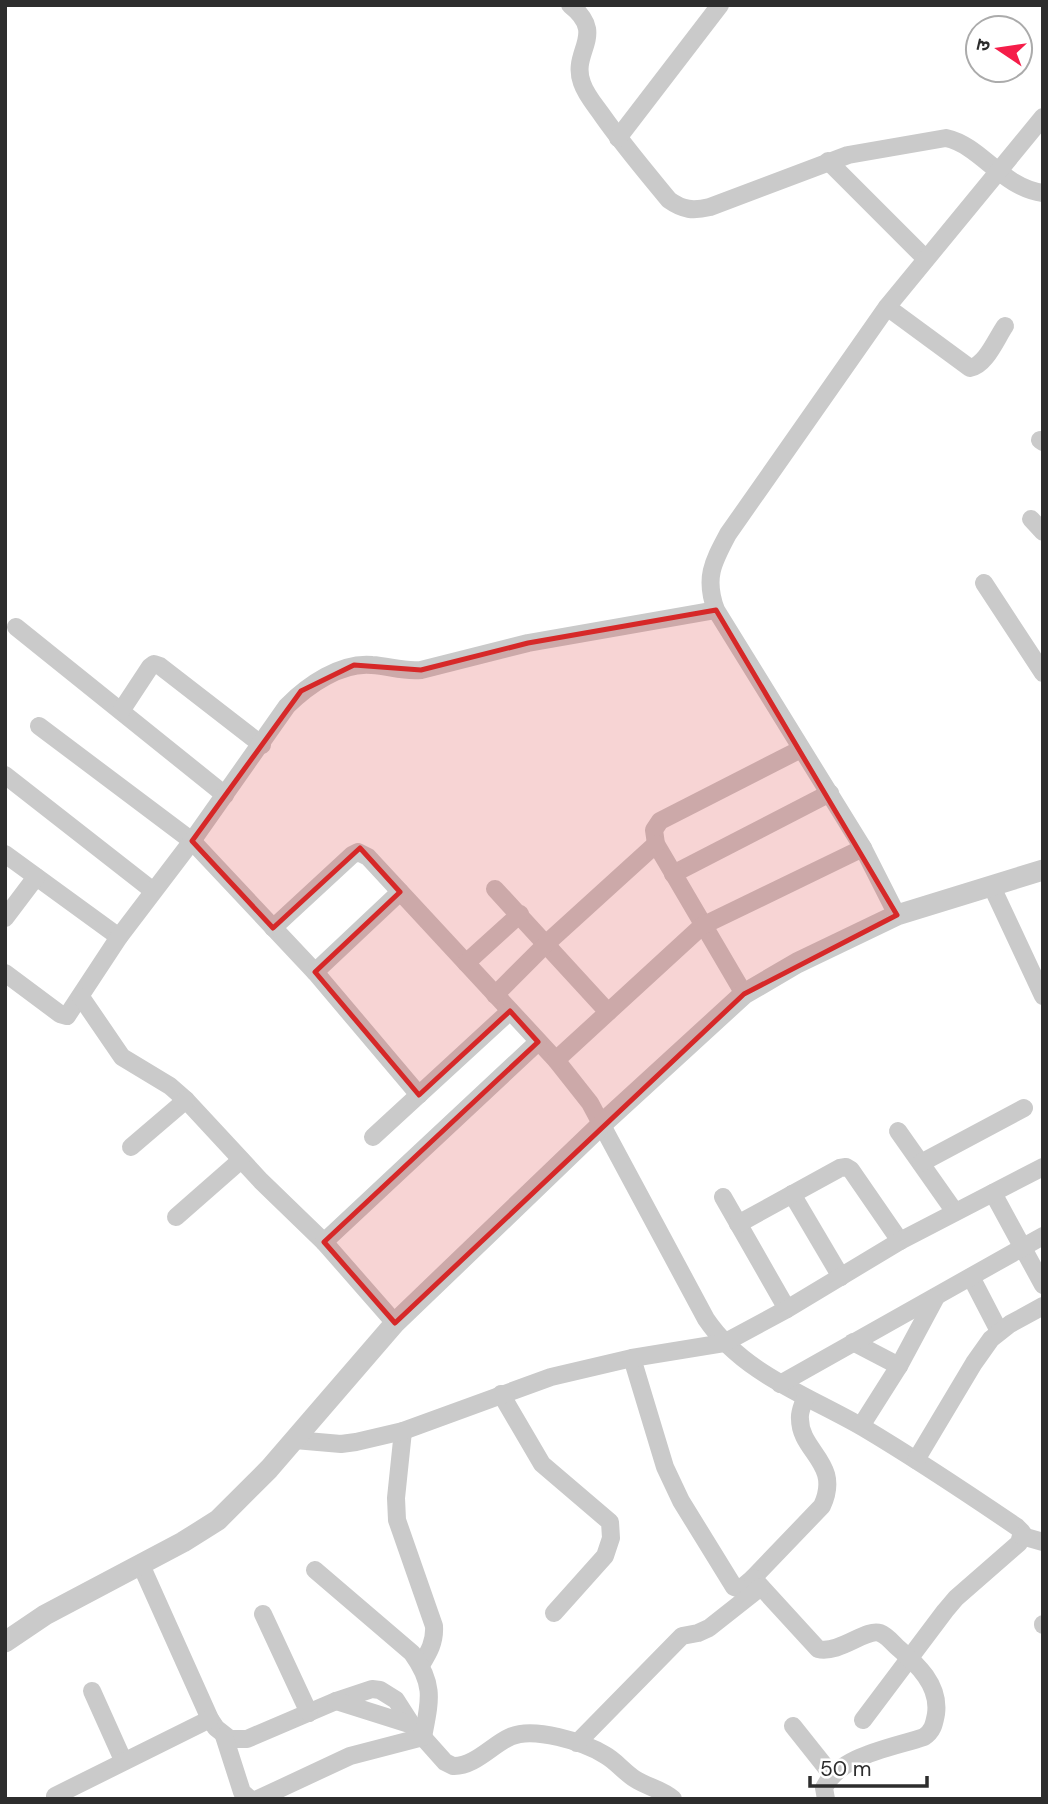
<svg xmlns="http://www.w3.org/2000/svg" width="1048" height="1804" viewBox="0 0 1048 1804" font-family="'DM Sans','Noto Sans Devanagari',sans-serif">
<rect width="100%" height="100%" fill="#fff"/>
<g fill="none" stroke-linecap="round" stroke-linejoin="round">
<g stroke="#cacaca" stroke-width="18">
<path d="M 570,5 C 608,35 570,51 582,83 C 586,95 595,105 602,115 C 623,145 646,172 669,200 C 683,210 693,211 710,207 L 848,155 L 946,138 C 982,146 1001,187 1043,193"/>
<polyline points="618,138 720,5"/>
<polyline points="828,161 926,259"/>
<path d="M 887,307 L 970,368 C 986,365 996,339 1005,326"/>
<polyline points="1040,440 1043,442"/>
<polyline points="1031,519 1043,532"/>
<polyline points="984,583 1043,673"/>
<polyline points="16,627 225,795"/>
<polyline points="121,711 150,667 154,664 160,666 262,745"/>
<polyline points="39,726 192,841 315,972 419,1095"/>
<polyline points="5,775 152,890"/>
<polyline points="5,854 119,937"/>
<polyline points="673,874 830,793"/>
<polyline points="992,887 1043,996"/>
<polyline points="495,889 608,1012"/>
<path d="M 897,915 L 863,848 L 716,610 C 704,578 713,562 728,534 L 887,307 L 1043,117"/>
<polyline points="5,918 36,877"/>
<path d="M 273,928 L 352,855 L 358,852 L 368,857 L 556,1060 L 590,1103 L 706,1319 C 743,1374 809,1396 864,1428 C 916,1459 967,1493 1017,1527 L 1022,1532 L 1019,1543 L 956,1598 L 945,1611 L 863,1720"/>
<polyline points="466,963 520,914"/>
<polyline points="315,972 400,892"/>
<path d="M 5,973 L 60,1014 L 67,1016 L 119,937 L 192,841 L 287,706 C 308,685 341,662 372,665 C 389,666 404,672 421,670 L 528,643 L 716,610"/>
<polyline points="744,994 656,844 654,830 660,821 801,749"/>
<polyline points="495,995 547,943 656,844"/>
<polyline points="81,997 122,1057 170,1086 186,1100 261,1181 324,1242 395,1323"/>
<polyline points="556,1060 702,926 863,848"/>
<polyline points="898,1131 955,1212"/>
<polyline points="373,1137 510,1011"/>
<polyline points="131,1147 186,1100"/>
<polyline points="921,1163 1024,1108"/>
<polyline points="993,1193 1043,1285"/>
<polyline points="792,1194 841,1277"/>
<polyline points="723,1197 787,1309"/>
<polyline points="176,1217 241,1160"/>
<polyline points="738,1224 840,1168 846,1167 851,1170 900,1241"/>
<polyline points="324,1242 538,1042"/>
<polyline points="971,1277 999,1331"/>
<polyline points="853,1342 899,1366"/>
<path d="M 632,1358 L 665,1467 L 681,1501 L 734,1587 L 740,1589 L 753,1578 L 822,1506 C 842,1463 800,1452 800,1419 C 799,1412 803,1405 805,1398"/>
<polyline points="780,1384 1043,1236"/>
<polyline points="501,1394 542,1464 610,1522 611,1538 605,1556 554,1613"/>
<polyline points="861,1426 899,1366 936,1297"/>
<path d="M 403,1431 L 396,1498 L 397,1520 L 434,1626 C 435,1642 429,1652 421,1665"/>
<polyline points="295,1440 341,1444 356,1442 403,1431 551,1377 632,1358 724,1343 787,1309 900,1241 1043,1167"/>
<polyline points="916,1460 974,1363 991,1339 1010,1324 1043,1306"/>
<polyline points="1022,1536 1043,1542"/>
<path d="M 141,1565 L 210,1719 L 216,1728 L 230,1739 L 247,1739 L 336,1701 L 372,1689 L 380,1690 L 396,1700 L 412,1725 L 445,1762 L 453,1766 C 474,1767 492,1745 510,1737 C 533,1726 584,1742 605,1755 C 616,1761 624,1772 635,1779 C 647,1787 662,1789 673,1799"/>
<path d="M 753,1578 L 818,1649 C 840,1654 866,1628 880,1633 C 886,1635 892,1642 897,1647 C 917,1664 940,1685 936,1714 C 934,1724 933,1731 924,1737 C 892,1748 840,1755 824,1788 L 826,1799"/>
<polyline points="263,1614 309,1713"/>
<polyline points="1043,1625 1043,1624"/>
<polyline points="92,1691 123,1760"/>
<polyline points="336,1701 412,1725"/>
<polyline points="793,1726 832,1775"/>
<polyline points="224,1736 242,1792 250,1799"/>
<polyline points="577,1743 682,1636 698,1633 709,1628 761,1587"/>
<polyline points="55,1796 210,1719"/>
<path d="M 258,1799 L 350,1756 L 423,1737 C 430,1700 435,1685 412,1653 L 315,1570"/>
</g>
<polyline stroke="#cacaca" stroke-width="21" points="5,1642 45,1615 183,1542 218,1520 269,1469 395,1323 602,1124 744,994 797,963 897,915 1043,870"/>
</g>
<path fill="#d62828" fill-opacity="0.2" stroke="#d62828" stroke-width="5" stroke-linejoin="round" d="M 716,610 L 897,915 L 744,994 L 395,1323 L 324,1242 L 538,1042 L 510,1011 L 419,1095 L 315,972 L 400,892 L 360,848 L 273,928 L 192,841 L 301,691 L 354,665 L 421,670 L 528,643 Z"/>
<rect width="1048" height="1804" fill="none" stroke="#2d2d2d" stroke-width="14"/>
<g transform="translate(999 49) rotate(283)"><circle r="33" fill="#ffffff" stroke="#ababab" stroke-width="2"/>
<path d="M0-5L12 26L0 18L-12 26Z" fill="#f51d49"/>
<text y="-10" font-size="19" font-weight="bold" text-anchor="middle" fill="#2d2d2d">उ</text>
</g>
<path d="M810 1776v10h117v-10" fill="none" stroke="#2d2d2d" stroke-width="3.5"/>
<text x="820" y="1776" font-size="21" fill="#2d2d2d" stroke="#ffffff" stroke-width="5" paint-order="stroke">50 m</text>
</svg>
